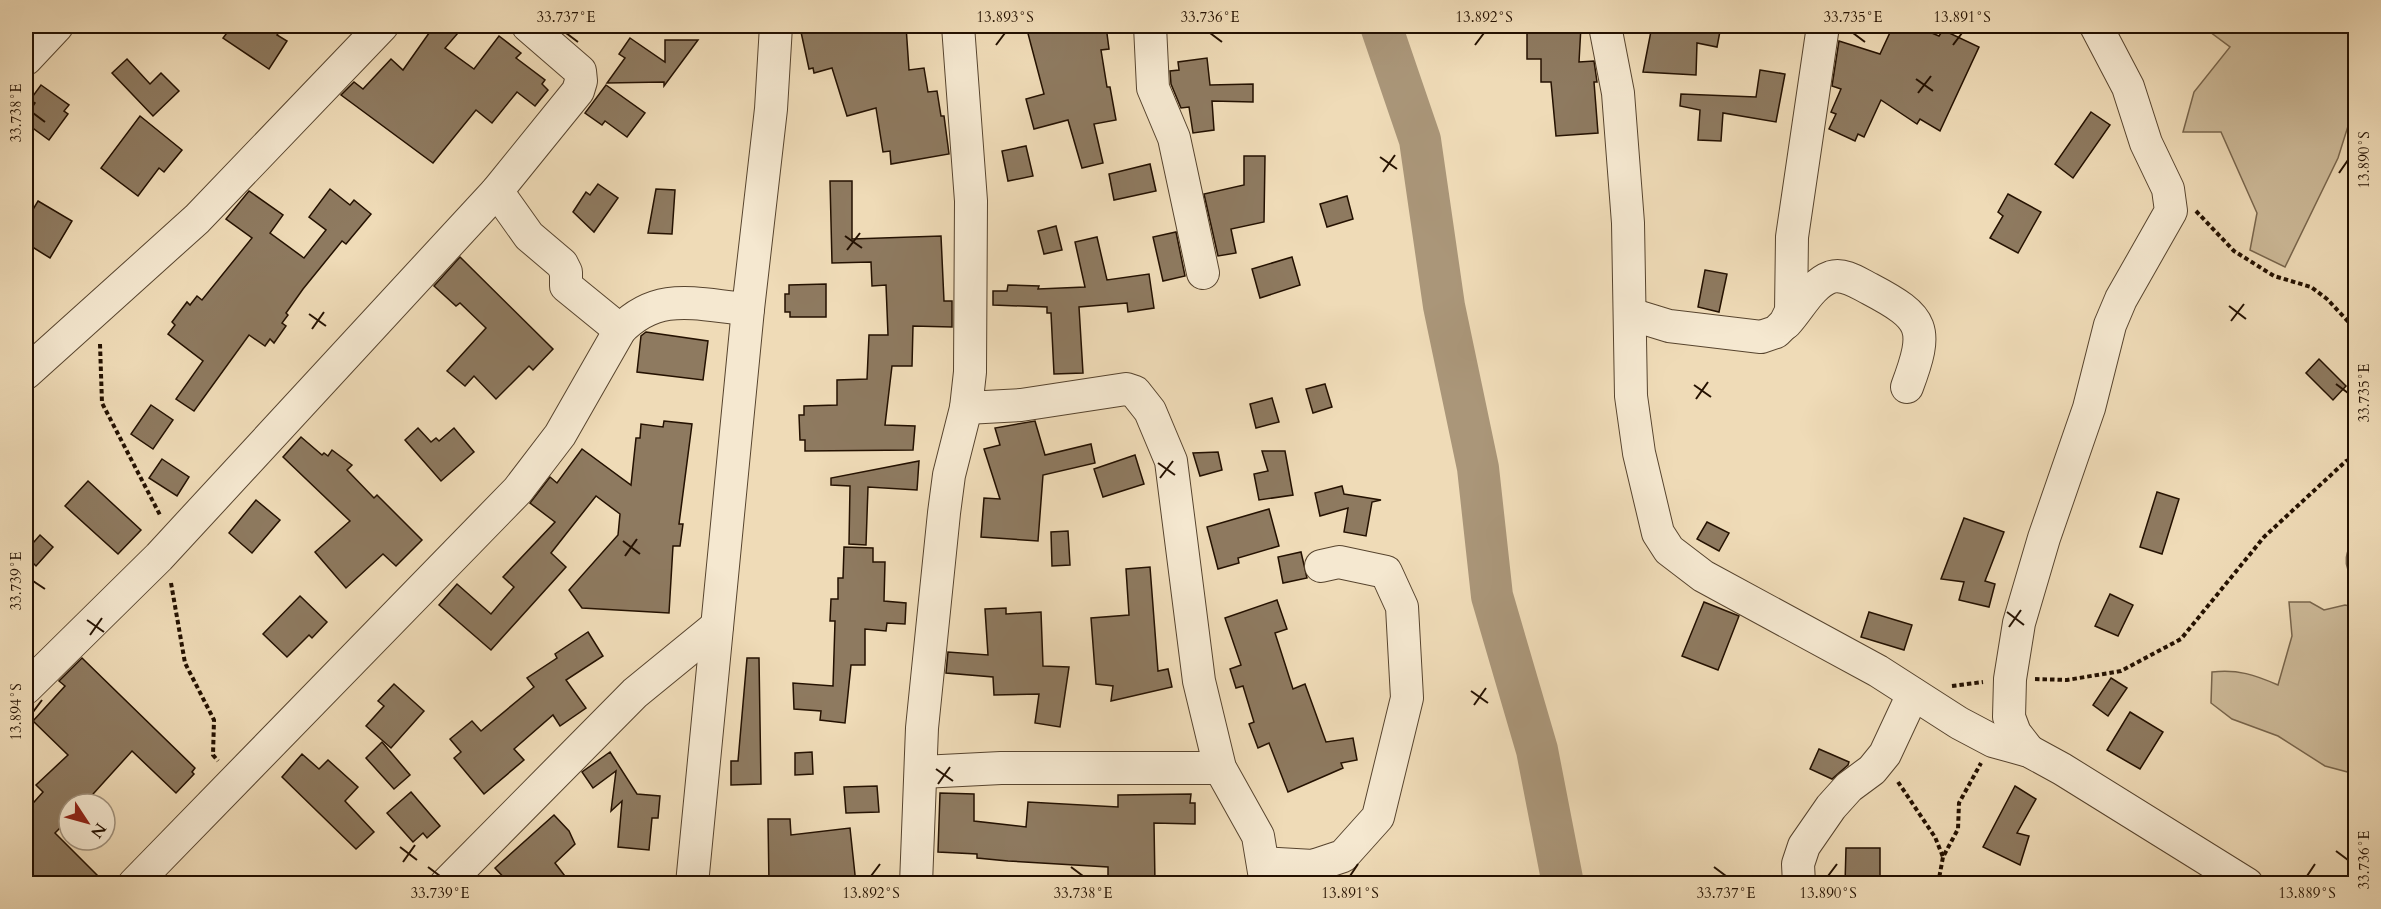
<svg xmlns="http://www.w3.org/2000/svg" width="2381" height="909" viewBox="0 0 2381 909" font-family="Cardo,serif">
<rect width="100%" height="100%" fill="#efdbb7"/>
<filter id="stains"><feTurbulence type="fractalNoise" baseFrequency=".00333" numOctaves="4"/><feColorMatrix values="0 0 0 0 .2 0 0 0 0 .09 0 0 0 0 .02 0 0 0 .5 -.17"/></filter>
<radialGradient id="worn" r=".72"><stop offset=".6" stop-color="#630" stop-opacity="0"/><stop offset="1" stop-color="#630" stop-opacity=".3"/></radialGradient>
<g fill="#ccb998" stroke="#78654c" stroke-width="1.5">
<polygon points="2202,26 2355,26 2355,104 2338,158 2285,267 2250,250 2257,213 2221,132 2183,132 2194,92 2230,47"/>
<path d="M 2355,534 L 2355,580 C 2340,565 2347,550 2355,534 Z"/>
<path d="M 2289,602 L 2310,602 L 2324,610 L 2345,605 L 2355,607 L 2355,774 L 2325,766 L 2278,736 L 2232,719 L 2211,703 L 2212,672 C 2238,669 2255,675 2278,685 L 2292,636 Z"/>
</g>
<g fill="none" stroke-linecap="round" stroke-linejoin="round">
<polyline stroke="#aa9679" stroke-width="42" points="1381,26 1420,140 1444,306 1478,468 1492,596 1537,750 1563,884"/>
</g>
<g fill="#8e7a60" stroke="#241101" stroke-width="1.5">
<polygon points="232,26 283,26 277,35 287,41 269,69 223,38"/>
<polygon points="434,26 464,26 445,48 474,69 499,36 521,53 516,58 545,80 542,84 548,90 535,106 517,92 492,123 476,110 433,163 341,95 354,82 363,89 391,59 403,70"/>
<polygon points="811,26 906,26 909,70 924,68 928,92 937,91 941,116 944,116 949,154 891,164 890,151 883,152 876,108 847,116 832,68 814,73 813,68 809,69 801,32 811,29"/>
<polygon points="1026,26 1106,26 1109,49 1101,50 1107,87 1110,87 1116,120 1094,124 1103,163 1082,168 1068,120 1034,129 1026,99 1044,94"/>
<polygon points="1527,26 1581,26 1579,62 1594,61 1597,82 1594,82 1598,133 1556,136 1551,82 1541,82 1541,59 1527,59"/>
<polygon points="1652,26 1721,26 1717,47 1697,43 1696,75 1643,72"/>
<polygon points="1893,26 1915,26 1939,36 1943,30 1979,47 1940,131 1920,119 1917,124 1881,100 1864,137 1858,134 1855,141 1829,129 1836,114 1831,112 1841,89 1832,86 1839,41 1880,54"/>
<polygon points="630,38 665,62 665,40 698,40 664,86 664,82 607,83 625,58 619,54"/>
<polygon points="1207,58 1210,85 1253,84 1253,102 1212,101 1214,130 1193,133 1189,107 1181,108 1171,84 1170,71 1179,70 1178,62"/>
<polygon points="127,59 150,84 161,73 179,91 153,116 112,73"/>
<polygon points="1760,70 1785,74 1776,122 1723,113 1721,141 1698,140 1700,110 1680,106 1681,94 1756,97"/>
<polygon points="41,85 69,105 64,111 68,114 49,140 26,123 26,117 35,103 30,100"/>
<polygon points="606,85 645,113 627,137 605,121 602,125 585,113"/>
<polygon points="2091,112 2110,125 2073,178 2055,164"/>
<polygon points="140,116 182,150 164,172 159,168 138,196 101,168"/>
<polygon points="1026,146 1033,176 1008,181 1002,151"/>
<polygon points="1244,156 1265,156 1264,222 1231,229 1236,253 1218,256 1204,194 1244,185"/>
<polygon points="1150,164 1156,191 1114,200 1109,174"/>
<polygon points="830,181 852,181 852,239 941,236 944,301 952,301 952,327 913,326 912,366 892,366 885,425 915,426 913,450 805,451 805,440 800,440 799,415 804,415 804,406 837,405 837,380 867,379 869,335 888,335 886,285 872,286 871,262 832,263"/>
<polygon points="598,184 618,198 594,232 573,212 586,192 590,195"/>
<polygon points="330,189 350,205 354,200 371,214 346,244 342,241 303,289 286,313 288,315 282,323 286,326 274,343 270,339 265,346 249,335 194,411 176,399 203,361 168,334 175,325 172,322 187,302 190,305 197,296 202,300 252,238 226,219 249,191 283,215 270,233 304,258 326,230 309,217"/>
<polygon points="656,189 675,190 672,234 648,233"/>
<polygon points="2008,194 2041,212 2018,253 1990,238 2003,216 1998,212"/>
<polygon points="1347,196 1353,219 1327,227 1320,204"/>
<polygon points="38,201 72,221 50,258 26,243 26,221"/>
<polygon points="1056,226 1062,250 1044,254 1038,231"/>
<polygon points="1176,232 1185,276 1163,281 1153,237"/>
<polygon points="1097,237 1107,280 1149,274 1154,308 1128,312 1127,303 1079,307 1083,373 1054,374 1051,313 1047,313 1047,307 993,305 993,291 1007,291 1008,285 1039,286 1038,289 1085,287 1075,242"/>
<polygon points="460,257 553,349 533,370 529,366 496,399 474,376 465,386 447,371 486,328 460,303 456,306 434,286"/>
<polygon points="1292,257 1300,285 1260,298 1252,269"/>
<polygon points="1705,270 1727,274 1719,312 1698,307"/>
<polygon points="826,284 826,317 790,317 790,312 785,312 785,294 789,294 789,285"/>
<polygon points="646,332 708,341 703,380 637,372 641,336"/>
<polygon points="2319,359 2346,386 2333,400 2306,373"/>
<polygon points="1325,384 1332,407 1313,413 1306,389"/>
<polygon points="1272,398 1279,422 1256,428 1250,404"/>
<polygon points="151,405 173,420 153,449 131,434"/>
<polygon points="664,421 692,424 679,524 683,524 680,546 673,546 669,613 582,608 569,590 618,535 620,514 596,496 551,553 566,567 491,650 439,605 457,584 491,614 514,587 503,577 555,522 530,503 550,477 557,483 582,449 631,485 636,438 640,438 641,424 663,427"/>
<polygon points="1035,421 1045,455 1091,444 1095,463 1043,475 1038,541 981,537 984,498 1000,499 984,449 1000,445 995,428"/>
<polygon points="418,428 431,442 436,438 439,441 454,428 474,452 441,481 405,440"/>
<polygon points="301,437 322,455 324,453 328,456 332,450 352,465 347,470 374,498 377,495 422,540 396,566 383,554 346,588 315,552 350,521 283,457"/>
<polygon points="1262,451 1285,451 1293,495 1259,500 1254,474 1268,471"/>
<polygon points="1218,452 1222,470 1200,476 1193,453"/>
<polygon points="1135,455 1144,484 1103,497 1094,469"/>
<polygon points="162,459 189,477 177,496 149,478"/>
<polygon points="919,461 917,490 868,487 866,545 849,544 850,486 831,485 831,478"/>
<polygon points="88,481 141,530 118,554 65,506"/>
<polygon points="1342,486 1344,494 1381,500 1372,502 1366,536 1344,532 1348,508 1320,516 1315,493"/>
<polygon points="2157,492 2179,499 2162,554 2140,547"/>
<polygon points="256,500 280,520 252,553 229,533"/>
<polygon points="1269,509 1279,546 1238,558 1239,563 1218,569 1207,527"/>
<polygon points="1964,518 2004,532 1985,581 1995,584 1989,607 1959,600 1964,582 1941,579"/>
<polygon points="1707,522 1729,533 1719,551 1697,539"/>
<polygon points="1068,531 1070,565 1052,566 1051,532"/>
<polygon points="40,535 53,547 36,566 26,556 26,551"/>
<polygon points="844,547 873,548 873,562 885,562 884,601 906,603 905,624 887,623 886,631 865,629 865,665 851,665 845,723 820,720 821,711 794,709 793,683 833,686 835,621 830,621 831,599 838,599 838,578 843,578"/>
<polygon points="1301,552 1307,578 1283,583 1278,557"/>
<polygon points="1150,567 1158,671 1168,669 1172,687 1111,701 1113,686 1096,684 1091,618 1129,615 1126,569"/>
<polygon points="2110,594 2133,605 2118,636 2095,626"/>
<polygon points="300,596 327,622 312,638 309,635 287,657 263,634"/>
<polygon points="1277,600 1287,629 1275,633 1293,689 1305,684 1326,742 1353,738 1357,760 1341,763 1343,768 1288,792 1269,743 1258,748 1249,724 1254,722 1243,686 1236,688 1230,669 1241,665 1225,618"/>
<polygon points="1704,602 1739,616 1718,670 1682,656"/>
<polygon points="1006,608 1006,614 1041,612 1043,666 1069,667 1060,727 1035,723 1039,694 994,695 993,677 946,673 948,652 988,655 985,609"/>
<polygon points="1869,612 1912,625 1904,650 1861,637"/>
<polygon points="588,632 603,656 566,680 586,708 560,726 553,715 514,749 524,760 484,794 454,758 461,752 450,739 472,721 481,731 534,687 527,678 557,658 555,654"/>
<polygon points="82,658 195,768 192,772 194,774 176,793 132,751 84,804 69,804 69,819 55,833 106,884 26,884 26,811 43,792 36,785 68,755 33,721 65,686 59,681"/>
<polygon points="747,658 759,658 761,784 731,785 731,761 738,761"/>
<polygon points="2111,678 2127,688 2108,716 2093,705"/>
<polygon points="394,684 424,711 391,748 366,726 384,706 378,701"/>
<polygon points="2130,712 2163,732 2140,769 2107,750"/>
<polygon points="382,742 410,775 394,789 366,758"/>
<polygon points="1819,749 1849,762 1848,765 1832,779 1810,769"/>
<polygon points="610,752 637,794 660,796 658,818 652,818 649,850 618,847 622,801 611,811 616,771 593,788 582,772"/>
<polygon points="812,752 813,774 795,775 795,753"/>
<polygon points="302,754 319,769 328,760 358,787 345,801 374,832 356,849 282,777"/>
<polygon points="877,786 879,812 846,813 844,787"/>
<polygon points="2015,786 2036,799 2017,833 2029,836 2020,865 1983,847"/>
<polygon points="411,792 440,826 427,838 423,833 413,842 387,813"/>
<polygon points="940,793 974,794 974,821 1026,827 1028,802 1118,807 1118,795 1191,794 1190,803 1195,803 1195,824 1154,823 1155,884 1108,884 1108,867 1008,861 977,858 977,854 938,852"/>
<polygon points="554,815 569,831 575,844 555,863 571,884 510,884 495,868"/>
<polygon points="768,819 790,819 791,835 850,828 856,884 769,884"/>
<polygon points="1846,848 1880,848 1880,884 1845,884"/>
</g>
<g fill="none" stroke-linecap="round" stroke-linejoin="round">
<g stroke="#57442e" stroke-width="34">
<g id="minor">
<polyline points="1150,26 1153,88 1174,138 1203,273"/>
<polyline points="1605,26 1618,93 1628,223 1631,396 1639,453 1658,533 1669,550 1703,576 1878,671 1959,723 1993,741 2029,751 2062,769 2247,884"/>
<polyline points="26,59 57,26"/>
<polyline points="497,191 529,236 562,264 566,272 566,286 620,330"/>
<polyline points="1630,314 1669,326 1761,337 1776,332 1785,323 1791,311 1792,237 1823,26"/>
<path d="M 1786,323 C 1800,308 1811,284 1831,277 C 1845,273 1858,283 1870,289 C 1925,318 1929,328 1907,387"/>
<polyline points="26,373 197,219 382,26"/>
<polyline points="966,408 1021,405 1126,389 1135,392 1150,411 1171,461 1199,681 1220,768 1258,836 1266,884"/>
<polyline points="26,688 159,557 497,191 578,91 581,81 580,71 528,26"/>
<polyline points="2029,751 2015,733 2009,717 2010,679 2019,623 2044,538 2089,408 2110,325 2121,299 2171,211 2168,189 2146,143 2128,87 2096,26"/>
<polyline points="922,772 1001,768 1220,768"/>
<polyline points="1263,863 1313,866 1343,856 1378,817 1407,698 1402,607 1386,572 1339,562 1321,566"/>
<path d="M 134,884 L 518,490 L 560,435 L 620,330 C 659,290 697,305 748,309"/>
<polyline points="446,884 635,693 717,626"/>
<polyline points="692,884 748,309 771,109 776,26"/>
<polyline points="916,884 922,728 944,513 949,475 966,408 970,372 971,201 958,26"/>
<polyline points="1799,884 1798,864 1804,846 1831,807 1849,787 1872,770 1885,754 1913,694"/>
</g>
</g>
<g stroke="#241101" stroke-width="4" stroke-dasharray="4.5 3" stroke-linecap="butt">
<polyline points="2196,211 2234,251 2274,276 2311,287 2327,299 2356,330"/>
<polyline points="100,344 102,403 161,517"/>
<polyline points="171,583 185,663 214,720 213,755 218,761"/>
<polyline points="2035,679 2067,680 2121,671 2181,639 2264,537 2346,461 2356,457"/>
<polyline points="1952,686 1983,682"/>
<polyline points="1898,782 1935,837 1943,857"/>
<polyline points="1938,884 1943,857 1958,829 1959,803 1981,763"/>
</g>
<use href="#minor" stroke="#f5e8d0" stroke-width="32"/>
</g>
<path fill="none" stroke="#241101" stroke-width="2" d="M 566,33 L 578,42M 1210,33 L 1222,42M 1853,33 L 1865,42M 996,45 L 1005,33M 1475,45 L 1484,33M 1953,45 L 1962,33M 1916,79 L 1933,91M 1918,93 L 1931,76M 33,113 L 45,122M 1380,157 L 1397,169M 1383,172 L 1395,155M 2339,173 L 2348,160M 845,236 L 862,248M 847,250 L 860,233M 2229,306 L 2246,319M 309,314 L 326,326M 2231,321 L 2244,304M 312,329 L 324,312M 2336,384 L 2348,393M 1694,385 L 1711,397M 1696,399 L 1708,382M 1158,463 L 1175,475M 1160,478 L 1173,461M 623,541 L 640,554M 625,556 L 637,539M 33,581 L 45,589M 2007,612 L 2024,625M 87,620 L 104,632M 2009,627 L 2021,610M 90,635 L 102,618M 1471,691 L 1488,703M 1474,705 L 1486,688M 33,712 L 42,700M 936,769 L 953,781M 938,784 L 950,767M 400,847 L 417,860M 2336,851 L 2348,860M 403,862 L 415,845M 428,867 L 440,876M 1071,867 L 1083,876M 1714,867 L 1726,876M 871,876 L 880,864M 1350,876 L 1358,864M 1828,876 L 1837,864M 2307,876 L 2315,864"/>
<rect width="2381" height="909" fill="none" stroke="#efdbb7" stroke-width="66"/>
<g transform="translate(87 822) rotate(126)"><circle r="28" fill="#f5e8d0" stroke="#a1927d" stroke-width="1.5"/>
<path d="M0-4.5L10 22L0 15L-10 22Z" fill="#8f2418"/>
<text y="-9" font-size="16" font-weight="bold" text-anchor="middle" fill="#241101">N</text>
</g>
<rect x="33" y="33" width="2315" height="843" fill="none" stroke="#241101" stroke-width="2"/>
<g font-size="15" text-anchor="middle" fill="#241101">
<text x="566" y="22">33.737°E</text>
<text x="1005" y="22">13.893°S</text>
<text x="1210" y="22">33.736°E</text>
<text x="1484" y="22">13.892°S</text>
<text x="1853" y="22">33.735°E</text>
<text x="1962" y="22">13.891°S</text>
<text transform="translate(16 113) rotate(-90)" y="5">33.738°E</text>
<text transform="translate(2364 160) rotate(-90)" y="5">13.890°S</text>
<text transform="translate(2364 393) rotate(-90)" y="5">33.735°E</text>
<text transform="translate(16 581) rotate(-90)" y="5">33.739°E</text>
<text transform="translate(16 712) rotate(-90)" y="5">13.894°S</text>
<text transform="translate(2364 860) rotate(-90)" y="5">33.736°E</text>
<text x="440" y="898">33.739°E</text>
<text x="871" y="898">13.892°S</text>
<text x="1083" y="898">33.738°E</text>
<text x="1350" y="898">13.891°S</text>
<text x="1726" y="898">33.737°E</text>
<text x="1828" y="898">13.890°S</text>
<text x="2307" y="898">13.889°S</text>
</g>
<rect width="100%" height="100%" filter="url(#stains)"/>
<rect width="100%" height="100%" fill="url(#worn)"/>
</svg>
